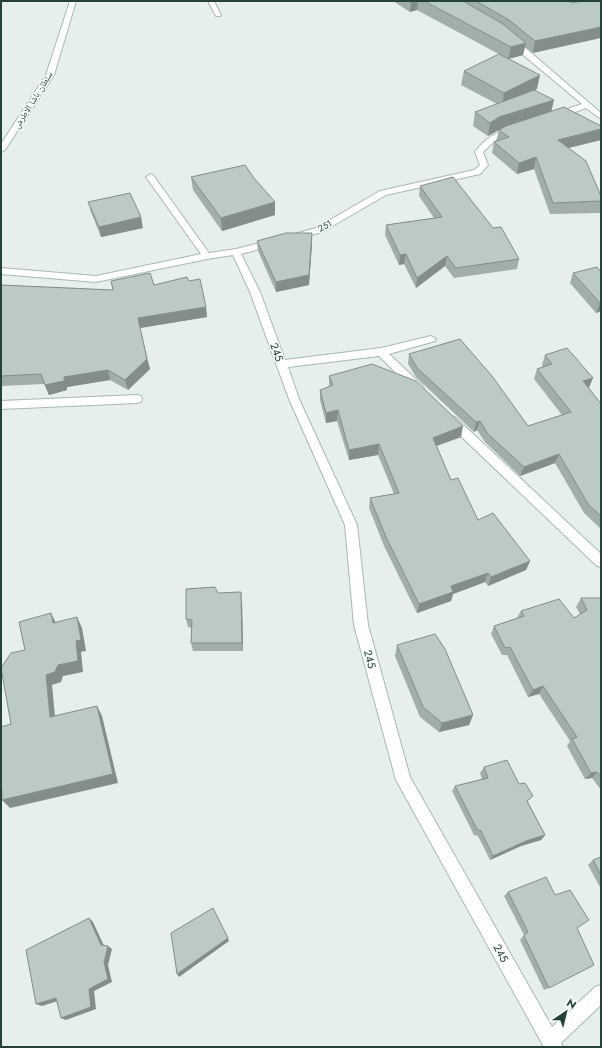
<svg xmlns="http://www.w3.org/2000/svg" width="602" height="1048" viewBox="0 0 602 1048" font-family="Jost,'Noto Naskh Arabic',sans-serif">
<rect width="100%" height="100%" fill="#e6efeb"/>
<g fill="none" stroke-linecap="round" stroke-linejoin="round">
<g stroke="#a8b8b2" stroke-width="2">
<g id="minor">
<polygon points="208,1 214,1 221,15 220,16 216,16"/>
<polygon points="509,39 515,39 601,113 601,119 586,108 559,118 553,118 553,114 582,104 509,43"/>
<path d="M 512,128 L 516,130 L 515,132 L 496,140 L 483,152 L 488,165 L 480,174 L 386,195 L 322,232 L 294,240 L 289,237 L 291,235 L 316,228 L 380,191 L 474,170 L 480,165 L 475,152 C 484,139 496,132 512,128 Z"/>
<polygon points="150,174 153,175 209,253 236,249 272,240 275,241 277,243 275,245 241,254 260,292 285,360 381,348 431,336 436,339 435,341 389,354 423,386 424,389 423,392 415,392 379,356 288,367 299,399 357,525 368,625 410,777 552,1027 595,987 601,985 601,1005 561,1043 563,1047 544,1047 396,780 354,625 345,525 289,399 250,292 233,255 207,259 96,282 1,274 1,268 96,276 201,254 146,177"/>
<polygon points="137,395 141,396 142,399 141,402 137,403 1,409 1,401"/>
<polygon points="451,416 455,417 601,554 601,567 597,566 447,423 446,420 447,417"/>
</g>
</g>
<g stroke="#a4bbb3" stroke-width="2">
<polygon id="secondary" points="70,1 76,1 54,75 5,150 1,152 1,144 46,75"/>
</g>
<use href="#minor" fill="#fff" fill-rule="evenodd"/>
<use href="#secondary" fill="#fff" fill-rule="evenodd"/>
</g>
<g fill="#a1aea9">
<polygon points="393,1 568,1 533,53 525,47 523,55 508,59 417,10 410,12"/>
<polygon points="464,71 537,89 535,90 551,111 601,126 601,140 569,148 601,196 601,209 600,213 550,214 534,169 517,174 492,153 494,142 496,141 499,130 500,129 497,131 488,136 473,126 475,112 497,104 461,85"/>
<polygon points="191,177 275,215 222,231 193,190"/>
<polygon points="420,186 493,228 519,259 517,269 454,278 445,266 416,288 404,264 399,265 385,235 386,225 434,218 419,196"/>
<polygon points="88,202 143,228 101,237 91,212"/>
<polygon points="257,241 312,243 309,285 276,292 258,251"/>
<polygon points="601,272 601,311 596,313 570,283 573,273"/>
<polygon points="111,281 154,285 206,307 207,317 140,328 150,369 128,390 110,380 67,387 67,390 49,395 44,384 1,386 1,285 113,290"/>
<polygon points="409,354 528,426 562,415 534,379 537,369 543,367 542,365 545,355 589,388 601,404 601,529 584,513 555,463 520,476 485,442 477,430 474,432 416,377 408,364"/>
<polygon points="329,376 461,437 436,446 451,480 478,520 530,561 526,570 488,586 485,582 453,594 451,601 417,613 384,546 369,508 370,498 394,494 378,455 349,460 337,421 326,423 320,400 320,390 329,387"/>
<polygon points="581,598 601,598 601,790 592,778 585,779 567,746 570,741 539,694 528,697 507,655 502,655 491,634 494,626 517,618 521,611 574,618 580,614 576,607"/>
<polygon points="242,601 243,651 193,651 191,643 192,628 188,627 186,619"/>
<polygon points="397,645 473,715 469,725 439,732 420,717 395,656"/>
<polygon points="484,767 528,802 545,835 541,840 521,846 490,860 478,836 474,835 452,791 455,786 482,779 480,773"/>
<polygon points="601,857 601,889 588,865 593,860"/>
<polygon points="508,892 555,895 577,928 549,988 544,990 520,940 524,935 504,896"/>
</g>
<g fill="#838d89">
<polygon points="411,1 418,1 417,10 410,12"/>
<polygon points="601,27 601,38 533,53 535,41"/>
<polygon points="526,43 523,55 508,59 511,47"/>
<polygon points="540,75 537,89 502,107 504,93"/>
<polygon points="554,100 551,113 497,131 488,136 490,123 499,117"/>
<polygon points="601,129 601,140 555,151 558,140"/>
<polygon points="536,157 534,169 517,174 519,163"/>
<polygon points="275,202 275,215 222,231 221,218"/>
<polygon points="141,217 143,228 101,237 99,227"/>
<polygon points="312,233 312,243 309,285 276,292 276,282"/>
<polygon points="406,254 404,264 399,265 400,255"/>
<polygon points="447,256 445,266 416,288 417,278"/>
<polygon points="600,303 601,303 601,311 596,313"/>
<polygon points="206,307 207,317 140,328 138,318"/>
<polygon points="147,359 150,369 128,390 125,380"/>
<polygon points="108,370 110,380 67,387 67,390 49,395 45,385 64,377"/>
<polygon points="593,378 589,388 583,381"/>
<polygon points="338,410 337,421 326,423 326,413"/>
<polygon points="480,421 477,430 474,432 476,422"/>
<polygon points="463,426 461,437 431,448 433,438"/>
<polygon points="379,444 378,455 349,460 349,450"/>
<polygon points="559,454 555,463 520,476 524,467"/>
<polygon points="530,561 526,570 488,586 491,577"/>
<polygon points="488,573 485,582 453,594 451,601 417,613 419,604 451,586"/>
<polygon points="241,592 242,601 243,651 242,643"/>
<polygon points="51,613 57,625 53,623"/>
<polygon points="77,617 82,628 86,651 81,652 83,672 63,676 61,682 52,685 56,727 50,717 46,675 58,665 76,641"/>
<polygon points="543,686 539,694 528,697 533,690"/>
<polygon points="97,706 102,716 118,783 10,808 2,800"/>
<polygon points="473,715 469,725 439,732 442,723"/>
<polygon points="597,772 592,778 585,779 591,773"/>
<polygon points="545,835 541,840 521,846 490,860 493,856 526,841"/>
<polygon points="89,918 93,922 105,948 101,945"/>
<polygon points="228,938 229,941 179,977 177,974"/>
<polygon points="108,946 112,949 108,965 112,982 94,991 96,1009 66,1020 61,1018 89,989 104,962"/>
<polygon points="56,998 61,1000 42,1006 36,1004"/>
</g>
<g fill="#bbcac4" stroke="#838d89">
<polygon points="424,1 463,1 503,24 526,43 511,47"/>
<polygon points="476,1 568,1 572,3 582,1 601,1 601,27 535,41 509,20"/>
<polygon points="499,54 540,75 504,93 464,71"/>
<polygon points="534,90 554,100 499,117 490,123 475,112"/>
<polygon points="564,107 601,126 601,129 558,140 586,161 601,196 601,201 553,203 536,157 519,163 494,142 509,137 499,130 506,126"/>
<polygon points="245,165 254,178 275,202 221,218 191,177"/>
<polygon points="453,177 493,228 501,227 519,259 456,268 447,256 417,278 406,254 400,255 386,225 442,217 420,186"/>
<polygon points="130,193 141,217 99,227 88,202"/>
<polygon points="286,233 312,233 309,275 276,282 257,241"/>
<polygon points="597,267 601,272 601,303 600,303 573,273"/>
<polygon points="150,273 154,285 187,277 189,281 200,279 206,307 138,318 147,359 125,380 108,370 64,377 64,381 45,385 41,374 1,376 1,285 113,290 111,281"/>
<polygon points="460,339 492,376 528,426 571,412 537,369 552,364 545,355 567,348 593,378 583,381 601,404 601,516 588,504 559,454 524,467 487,433 480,421 476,422 417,368 409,354"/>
<polygon points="372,364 416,381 463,426 433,438 451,480 458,478 478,520 493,513 530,561 491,577 488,573 451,586 453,592 419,604 386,537 370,498 399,493 379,444 349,450 338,410 326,413 320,390 333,385 329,376"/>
<polygon points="215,587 218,593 241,592 242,643 191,643 192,620 186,619 186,589"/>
<polygon points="581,598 601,598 601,776 597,772 591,773 572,739 577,737 543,686 533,690 510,647 505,648 494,626 524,616 521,611 559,599 574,618 587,610"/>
<polygon points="51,613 53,623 77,617 81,640 76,641 78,661 58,665 55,672 46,675 50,717 97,706 113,774 2,800 1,773 1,727 11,724 1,668 11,653 25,650 19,622"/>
<polygon points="435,634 445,649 473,715 442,723 423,707 397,645"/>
<polygon points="507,760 519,784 525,783 533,796 527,801 545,835 526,841 493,856 481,831 477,829 455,786 488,778 484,767"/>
<polygon points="601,857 601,875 593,860"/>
<polygon points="546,877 555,895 570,890 589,920 577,928 594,965 549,988 524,936 528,932 508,892"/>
<polygon points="213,908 228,938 177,974 171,933"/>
<polygon points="89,918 101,945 108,946 104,962 108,979 89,989 91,1007 61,1018 56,998 36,1004 26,950"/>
</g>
<g text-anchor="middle" stroke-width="3" stroke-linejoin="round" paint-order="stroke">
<g font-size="9" fill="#24423a" stroke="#f7fbf9">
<text transform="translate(33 100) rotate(-58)" y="3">سلطان باشا الاطرش</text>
<text transform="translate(325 226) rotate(-28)" y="3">251</text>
</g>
<g font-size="11" fill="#24423a" stroke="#f7fbf9">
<text transform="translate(277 352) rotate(70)" y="4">245</text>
<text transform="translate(370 659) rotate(75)" y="4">245</text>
<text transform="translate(501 953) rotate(61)" y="4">245</text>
</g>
</g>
<rect width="602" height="1048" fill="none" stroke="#24423a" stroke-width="4"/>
<g transform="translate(566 1012) rotate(35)" stroke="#f7fbf9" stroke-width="3" paint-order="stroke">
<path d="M0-3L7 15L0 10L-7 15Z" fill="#24423a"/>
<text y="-6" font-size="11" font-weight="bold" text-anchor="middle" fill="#24423a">N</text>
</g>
</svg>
